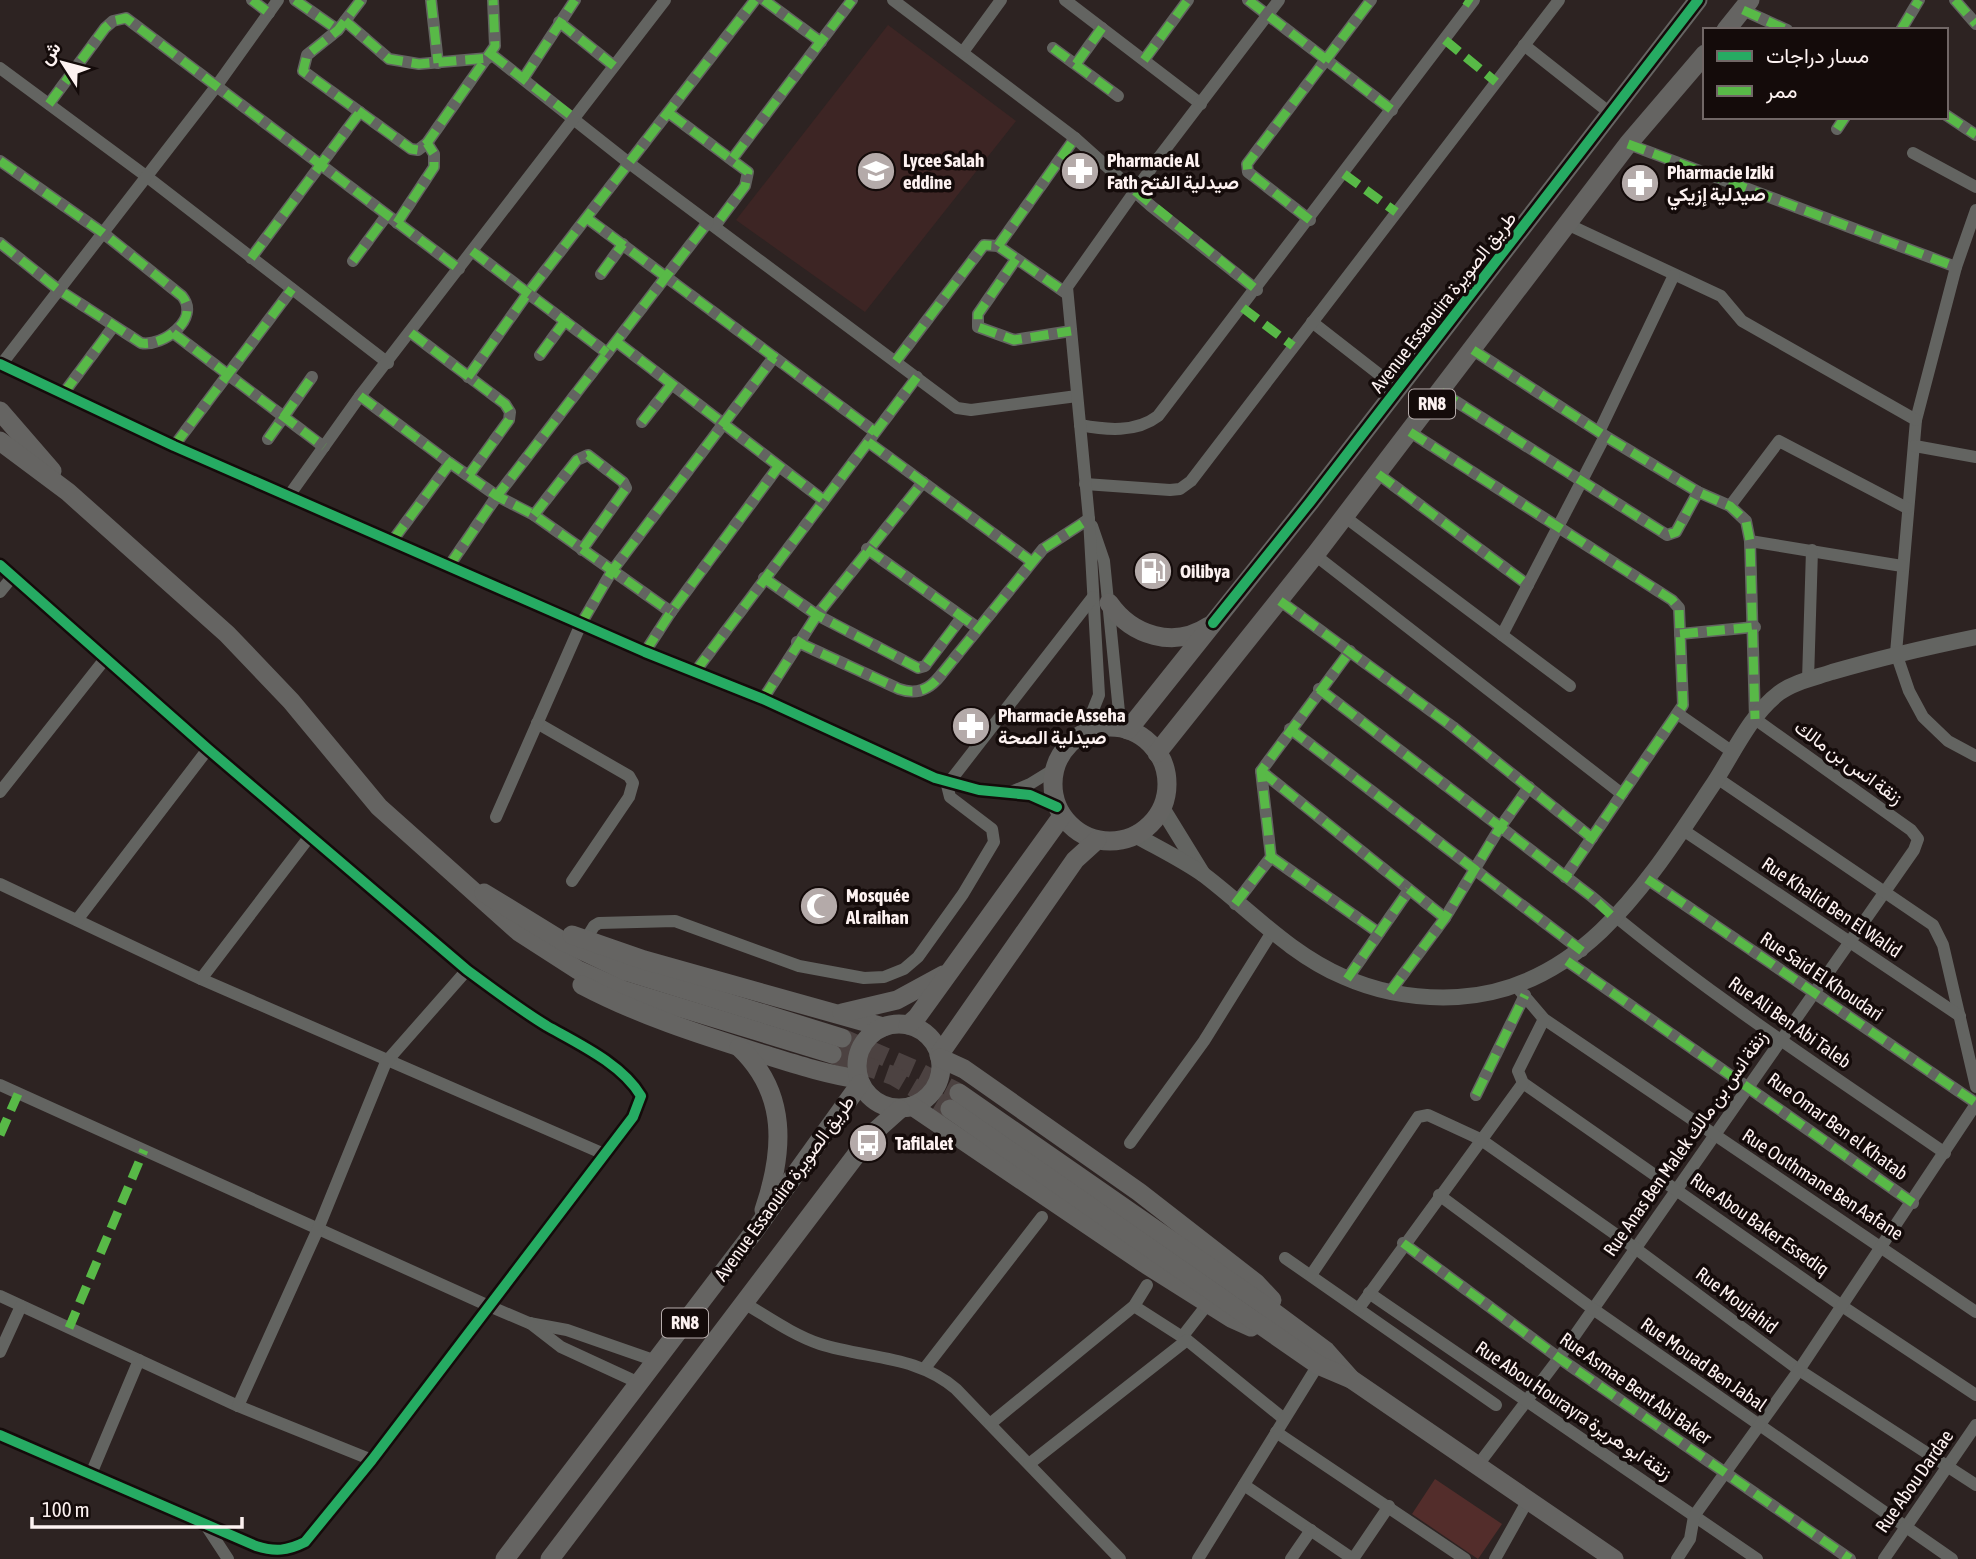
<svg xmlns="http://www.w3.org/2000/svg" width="1976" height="1559" viewBox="0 0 1976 1559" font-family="'Asap Condensed',Vazirmatn,sans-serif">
<rect width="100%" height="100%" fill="#2d2322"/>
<polygon fill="#3d2524" points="888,25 1016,121 865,312 736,220"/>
<polygon fill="#532d2b" points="1435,1479 1502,1524 1478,1559 1412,1514"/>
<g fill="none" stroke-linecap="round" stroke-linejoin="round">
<g stroke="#4c4241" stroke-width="19" stroke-dasharray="19 10" stroke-linecap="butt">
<polyline points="842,1038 913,1069 959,1093"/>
<polyline points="832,1054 894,1076 950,1109"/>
</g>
<g stroke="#636461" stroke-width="12">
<polyline points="252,0 269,13"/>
<polyline points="295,0 338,30"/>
<polyline points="361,0 338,30 307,55 303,71 411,149 418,150 427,143 495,46 493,0"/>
<polyline points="431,0 438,63"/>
<polyline points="764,0 821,42"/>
<polyline points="893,0 1075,138 1151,206 1257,290"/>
<polyline points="1065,0 1201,104"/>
<polyline points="1248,0 1392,110"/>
<polyline points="1955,0 1976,24"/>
<polyline points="1743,10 1787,30"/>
<polyline points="345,21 389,59 419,64 488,58"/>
<polyline points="559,22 614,66"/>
<polyline points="1901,30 1919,0"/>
<polyline points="1524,45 1610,113"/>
<polyline points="1053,48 1118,96"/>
<polyline points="963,52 1001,0"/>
<polyline points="491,54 629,163 957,408 971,410 1077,396"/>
<polyline points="1144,60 1188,0"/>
<polyline points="1076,64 1102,28"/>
<polyline points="0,68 146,176 388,363"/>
<polyline points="523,79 575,0"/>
<polyline points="49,104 105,28 113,21 126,18 459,269"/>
<polyline points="670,114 748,172 745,186 715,226"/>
<polyline points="1946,115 1976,135"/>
<polyline points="1837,129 1845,117"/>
<polyline points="1628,144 1956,267"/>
<polyline points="1913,153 1976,187"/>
<polyline points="733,158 852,0"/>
<path d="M 0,161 L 103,233 L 182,296 C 201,319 163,347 141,343 L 59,290 L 0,243"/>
<polyline points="1976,210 1956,267 1916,420 1896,653 1909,691 1923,717 1948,741 1976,756"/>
<polyline points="588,219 875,432"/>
<polyline points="1310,220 1248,172 1247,164 1371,0"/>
<polyline points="397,223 434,167 434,154 427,143"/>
<polyline points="1567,224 1721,296 1742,321 1916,420"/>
<polyline points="998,246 1075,138"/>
<polyline points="472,251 607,353"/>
<polyline points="251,258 360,112"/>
<polyline points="1016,259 978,314 978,327 1014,340 1071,331"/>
<polyline points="353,261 387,215"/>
<polyline points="601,274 623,244"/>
<polyline points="1312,322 1398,389"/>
<polyline points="173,333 324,447"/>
<polyline points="411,333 505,404 510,412 509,420 469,475"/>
<polyline points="618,343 822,499"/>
<polyline points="1473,350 1605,436 1698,492 1730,506 1746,521 1750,541 1755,719 1911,830 1918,839 1914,850 1559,1358 1478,1465"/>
<polyline points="540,355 565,321"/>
<polyline points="896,361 984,245 998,246 1066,293"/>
<polyline points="0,364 174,446 645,652 763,699 935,778 979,790 1030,795 1057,807"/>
<polyline points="0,366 215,88 278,0"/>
<polyline points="468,377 528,293 755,0"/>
<polyline points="1441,392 1667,535 1676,532 1698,492"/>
<polyline points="63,394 113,327"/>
<polyline points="360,396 450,463 497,496 534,515 671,612"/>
<polyline points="642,422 671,385"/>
<path d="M 1080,425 C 1106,430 1136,433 1158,416 L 1474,0"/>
<polyline points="1410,432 1672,600 1679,608 1683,705 1565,877"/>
<polyline points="1599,432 1674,275"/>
<polyline points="268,439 312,377"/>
<polyline points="868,442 1032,562"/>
<polyline points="174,446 292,289"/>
<polyline points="1915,446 1976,457"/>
<polyline points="1378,474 1528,585"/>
<polyline points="1085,484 1170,490 1180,489 1191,481 1559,0"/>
<polyline points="288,497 360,396 665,0"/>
<polyline points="1730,506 1779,441 1907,508"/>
<polyline points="534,515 577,460 588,455 623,482 626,488 582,550"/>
<polyline points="1345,517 1570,686"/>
<polyline points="1092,526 1104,561 1119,712 1125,729"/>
<polyline points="393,540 450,463"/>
<polyline points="1750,541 1902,566"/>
<polyline points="867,549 978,628"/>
<polyline points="1315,555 1622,794"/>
<path d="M 0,565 L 208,749 L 467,970 C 493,989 519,1009 547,1026 C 579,1044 622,1064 641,1096 L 633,1117 L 372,1460 L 305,1542 C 287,1551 275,1552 256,1546 L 0,1435"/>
<polyline points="449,566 497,496 708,222"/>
<polyline points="764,578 817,615 918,668 925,666 962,617"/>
<polyline points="0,592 13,576"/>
<polyline points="1280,601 1453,727 1592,838"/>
<polyline points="1680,634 1755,627"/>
<polyline points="1502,635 1605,436"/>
<path d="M 797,642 L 899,689 C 916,695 929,690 940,676 L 1043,549 L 1089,519"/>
<polyline points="645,652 671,612 778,467"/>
<polyline points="695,672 917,377"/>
<polyline points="1808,680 1812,550"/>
<path d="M 1319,689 L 1591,896 C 1701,990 1825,1070 1945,1153"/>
<polyline points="763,699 817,615 923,482"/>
<polyline points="1678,714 1734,753"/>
<polyline points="537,723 629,776 633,783 629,797 572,881"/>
<polyline points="1290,729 1582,951"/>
<polyline points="1083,735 1099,695 1089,519 1067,287 1157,160 1279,0"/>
<polyline points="1261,771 1445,918"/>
<polyline points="1717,778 1933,925 1943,945 1976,1087"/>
<polyline points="0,792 105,659"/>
<polyline points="1011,792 1030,784 1056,768"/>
<polyline points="496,817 581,624 612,571 774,357"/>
<polyline points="1683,830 1960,1016"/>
<polyline points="1271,857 1379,933"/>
<polyline points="1647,879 1976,1103"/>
<polyline points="0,884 201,979 604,1154"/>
<polyline points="1235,904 1271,857 1261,771 1350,651"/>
<polyline points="77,920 208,749"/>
<polyline points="586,939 594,926 599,923 675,921 799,966 864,978 884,977 904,969 918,957 963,894 994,842 992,829 950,797 947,785 1093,597"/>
<polyline points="1567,961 1913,1203"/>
<polyline points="201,979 310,836"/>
<polyline points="1347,979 1409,890"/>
<polyline points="1516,986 1544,1019 1976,1312"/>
<polyline points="1390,992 1445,918 1499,829 1529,787"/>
<polyline points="1544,1019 1518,1071 1523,1083 1842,1306 1976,1395"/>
<polyline points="0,1085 489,1306 529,1323 567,1330 656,1361"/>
<polyline points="1476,1095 1525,995"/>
<polyline points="1130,1143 1204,1041 1272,932"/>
<polyline points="1439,1195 1593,1309 1952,1559"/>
<polyline points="1403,1243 1559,1358 1850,1559"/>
<polyline points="1285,1258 1496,1405"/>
<polyline points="1311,1275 1418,1117 1428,1115 1480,1139 1635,1248 1799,1370 1976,1485"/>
<polyline points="1369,1293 1757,1559"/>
<polyline points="0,1296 238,1406 372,1460"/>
<path d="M 744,1303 C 768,1317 793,1335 820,1344 C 867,1359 917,1355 956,1389 L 1120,1559"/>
<polyline points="1134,1306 1187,1340 1284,1419"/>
<polyline points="1359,1308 1523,1083"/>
<polyline points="530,1323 561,1347 639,1383"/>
<polyline points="1182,1337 1203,1310"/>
<polyline points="0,1352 21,1306"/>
<polyline points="925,1368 1042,1217"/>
<polyline points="238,1406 318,1229 386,1062 467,970"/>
<polyline points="990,1424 1134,1306 1147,1285"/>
<polyline points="1276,1432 1465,1559"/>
<polyline points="1029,1464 1187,1340"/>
<polyline points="91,1474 139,1360"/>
<polyline points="1244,1485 1353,1559 1389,1506"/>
<polyline points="205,1524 228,1559"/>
<polyline points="1198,1559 1318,1365"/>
<polyline points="1291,1559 1311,1530"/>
<polyline points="1495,1559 1528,1500"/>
<polyline points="1677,1559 1690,1539 1694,1516 1799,1370 1976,1104"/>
<polyline points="1884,1559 1976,1425"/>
</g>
<g stroke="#636461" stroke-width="16">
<polyline points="1162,808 1202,873"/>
<path d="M 1135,835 C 1158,848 1183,860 1204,875 C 1250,910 1290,954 1344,977 C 1380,993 1419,999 1458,997 C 1585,989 1650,878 1714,783 C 1733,754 1750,715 1779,693 C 1794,682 1814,678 1832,672 C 1880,658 1927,647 1976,637"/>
</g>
<g stroke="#656462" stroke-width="19">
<polyline points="1726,30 1750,0"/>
<polyline points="0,411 52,471"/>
<polyline points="0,441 68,492 227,634 291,701 379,807 519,932 578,970 623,990 832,1054"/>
<path d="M 1109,603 C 1132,636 1174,649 1209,626"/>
<circle cx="1110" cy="784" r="57"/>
<polyline points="1128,730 1310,502 1698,0"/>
<polyline points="1157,753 1315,555 1628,144 1705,54"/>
<polyline points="484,893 564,942 625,971 842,1038"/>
<polyline points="572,935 644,960 883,1027"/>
<path d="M 582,985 C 639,1015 698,1034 759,1053 C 792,1063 824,1074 858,1079"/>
<polyline points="842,1013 897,1000 943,975"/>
<circle cx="899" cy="1066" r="42"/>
<polyline points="908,1025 917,1017 1062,816"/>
<path d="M 739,1047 C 788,1093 784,1151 764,1210"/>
<polyline points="939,1055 1075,860 1097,840"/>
<polyline points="940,1058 964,1069 1139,1192 1256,1283 1272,1300"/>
<polyline points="959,1093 1264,1305 1326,1351 1351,1379"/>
<polyline points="912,1106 1147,1265 1231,1318 1251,1327"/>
<polyline points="950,1109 1318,1365 1351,1379 1614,1559"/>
<polyline points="505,1559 756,1229 860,1084"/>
<polyline points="550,1559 872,1134 900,1109"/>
</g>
<g stroke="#58b947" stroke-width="9" stroke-dasharray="18 9" stroke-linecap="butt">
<polyline points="252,0 269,13"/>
<polyline points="295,0 338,30"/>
<polyline points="361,0 338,30 307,55 303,71 411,149 418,150 427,143 495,46 493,0"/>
<polyline points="431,0 438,63"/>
<polyline points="764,0 821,42"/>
<polyline points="1248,0 1392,110"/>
<polyline points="1465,0 1471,4"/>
<polyline points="1955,0 1976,24"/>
<polyline points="1743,10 1787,30"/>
<polyline points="345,21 389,59 419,64 488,58"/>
<polyline points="559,22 614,66"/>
<polyline points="1901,30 1919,0"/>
<polyline points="1445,40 1496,82"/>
<polyline points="1053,48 1118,96"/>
<polyline points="491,54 573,117"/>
<polyline points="1144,60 1188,0"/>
<polyline points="1076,64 1102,28"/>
<polyline points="523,79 575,0"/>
<polyline points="49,104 105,28 113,21 126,18 459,269"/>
<polyline points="670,114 748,172 745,186 715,226"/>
<polyline points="1946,115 1976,135"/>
<polyline points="1837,129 1845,117"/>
<polyline points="1628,144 1956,267"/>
<polyline points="733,158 852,0"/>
<path d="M 0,161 L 103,233 L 182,296 C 201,319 163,347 141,343 L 59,290 L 0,243"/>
<polyline points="1344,174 1396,212"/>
<polyline points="1135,191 1257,290"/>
<polyline points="588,219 875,432"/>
<polyline points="1310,220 1248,172 1247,164 1371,0"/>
<polyline points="397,223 434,167 434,154 427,143"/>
<polyline points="998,246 1075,138"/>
<polyline points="472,251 607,353"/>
<polyline points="251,258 360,112"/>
<polyline points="1016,259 978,314 978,327 1014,340 1071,331"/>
<polyline points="353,261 387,215"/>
<polyline points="601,274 623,244"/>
<polyline points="1243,308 1293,346"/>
<polyline points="173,333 324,447"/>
<polyline points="411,333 505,404 510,412 509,420 469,475"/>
<polyline points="618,343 822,499"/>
<polyline points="1473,350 1605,436 1698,492 1730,506 1746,521 1750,541 1755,719"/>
<polyline points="540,355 565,321"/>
<polyline points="896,361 984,245 998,246 1066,293"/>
<polyline points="468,377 528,293 755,0"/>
<polyline points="1441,392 1667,535 1676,532 1698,492"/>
<polyline points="63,394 113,327"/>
<polyline points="360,396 450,463 497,496 534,515 671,612"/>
<polyline points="642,422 671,385"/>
<polyline points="1410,432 1672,600 1679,608 1683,705 1565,877"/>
<polyline points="268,439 312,377"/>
<polyline points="868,442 1032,562"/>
<polyline points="174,446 292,289"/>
<polyline points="1378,474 1528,585"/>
<polyline points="534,515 577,460 588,455 623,482 626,488 582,550"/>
<polyline points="393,540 450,463"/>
<polyline points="867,549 978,628"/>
<polyline points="449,566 497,496 708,222"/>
<polyline points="764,578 817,615 918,668 925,666 962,617"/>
<polyline points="1280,601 1453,727 1592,838"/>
<polyline points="581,624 612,571 774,357"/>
<polyline points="1680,634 1755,627"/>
<path d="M 797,642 L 899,689 C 916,695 929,690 940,676 L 1043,549 L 1089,519"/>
<polyline points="645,652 671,612 778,467"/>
<polyline points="695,672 917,377"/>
<polyline points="1319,689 1591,896 1615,919"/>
<polyline points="763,699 817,615 923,482"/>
<polyline points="1290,729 1582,951"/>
<polyline points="1261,771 1445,918"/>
<polyline points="1271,857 1379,933"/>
<polyline points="1647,879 1976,1103"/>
<polyline points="1235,904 1271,857 1261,771 1350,651"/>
<polyline points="1567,961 1913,1203"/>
<polyline points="1347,979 1409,890"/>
<polyline points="1390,992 1445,918 1499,829 1529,787"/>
<polyline points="1476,1095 1525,995"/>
<polyline points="0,1135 18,1094"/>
<polyline points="1403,1243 1559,1358 1850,1559"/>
<polyline points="69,1328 144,1150"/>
</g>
<g stroke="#140b0a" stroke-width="15">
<g id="cycleway">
<polyline points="0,364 174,446 645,652 763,699 935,778 979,790 1030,795 1057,807"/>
<path d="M 0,565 L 208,749 L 467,970 C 493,989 519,1009 547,1026 C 579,1044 622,1064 641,1096 L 633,1117 L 372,1460 L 305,1542 C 287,1551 275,1552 256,1546 L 0,1435"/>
<polyline points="1213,623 1310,502 1698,0"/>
</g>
</g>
<use href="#cycleway" stroke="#26ab63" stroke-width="10"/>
</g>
<defs>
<g id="school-disc" transform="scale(2.0125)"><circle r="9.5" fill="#b4aaa9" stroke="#140b0a"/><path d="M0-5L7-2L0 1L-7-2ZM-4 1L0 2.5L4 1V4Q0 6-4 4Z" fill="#fff"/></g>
<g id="pharmacy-disc" transform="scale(2.0125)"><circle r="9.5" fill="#b4aaa9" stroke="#140b0a"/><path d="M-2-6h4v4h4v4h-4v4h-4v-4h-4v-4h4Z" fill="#fff"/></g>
<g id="fuel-disc" transform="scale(2.0125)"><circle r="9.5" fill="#b4aaa9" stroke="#140b0a"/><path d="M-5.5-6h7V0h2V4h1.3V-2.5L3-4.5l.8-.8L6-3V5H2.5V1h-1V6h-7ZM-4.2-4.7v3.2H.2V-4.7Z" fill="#fff"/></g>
<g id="mosque-disc" transform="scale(2.0125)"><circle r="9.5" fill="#b4aaa9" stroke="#140b0a"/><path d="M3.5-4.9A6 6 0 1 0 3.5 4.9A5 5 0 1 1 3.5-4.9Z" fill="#fff"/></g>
<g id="bus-disc" transform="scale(2.0125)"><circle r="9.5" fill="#b4aaa9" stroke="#140b0a"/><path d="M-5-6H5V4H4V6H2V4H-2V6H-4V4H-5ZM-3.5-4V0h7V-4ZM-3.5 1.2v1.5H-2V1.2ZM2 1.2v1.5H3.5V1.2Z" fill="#fff"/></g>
</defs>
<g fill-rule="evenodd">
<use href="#school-disc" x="876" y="171"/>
<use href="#pharmacy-disc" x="1080" y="171"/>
<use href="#pharmacy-disc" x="1640" y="183"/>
<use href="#fuel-disc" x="1153" y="571"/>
<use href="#pharmacy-disc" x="971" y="726"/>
<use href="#mosque-disc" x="819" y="906"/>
<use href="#bus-disc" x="868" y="1143"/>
</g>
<g text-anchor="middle" stroke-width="7" stroke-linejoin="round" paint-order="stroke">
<g fill="#140b0a" stroke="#b7adac" stroke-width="2">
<rect x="1409" y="389.5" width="46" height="29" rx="5"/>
<rect x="662" y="1308.5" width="46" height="29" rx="5"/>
</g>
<g font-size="18" font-weight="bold" fill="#fdf2f1">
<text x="1432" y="410">RN8</text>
<text x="685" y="1329">RN8</text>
</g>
<g font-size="19" font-weight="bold" fill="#fdf2f1" stroke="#140b0a" text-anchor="start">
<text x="903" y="167">Lycee Salah<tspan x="903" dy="22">eddine</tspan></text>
<text x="1107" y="167">Pharmacie Al<tspan x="1107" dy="22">Fath صيدلية الفتح</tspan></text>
<text x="1667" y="179">Pharmacie Iziki<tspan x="1667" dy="22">صيدلية إزيكي</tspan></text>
<text x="1180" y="578">Oilibya</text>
<text x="998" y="722">Pharmacie Asseha<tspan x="998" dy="22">صيدلية الصحة</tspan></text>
<text x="846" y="902">Mosquée<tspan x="846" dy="22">Al raihan</tspan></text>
<text x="895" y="1150">Tafilalet</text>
</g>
<g font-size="19" fill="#fdf2f1" stroke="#140b0a">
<text transform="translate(1443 302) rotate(-52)" y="7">Avenue Essaouira طريق الصويرة</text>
<text transform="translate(1849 762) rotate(36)" y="7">زنقة انس بن مالك</text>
<text transform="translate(1832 907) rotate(34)" y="7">Rue Khalid Ben El Walid</text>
<text transform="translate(1822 976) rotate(34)" y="7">Rue Said El Khoudari</text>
<text transform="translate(1790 1022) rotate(35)" y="7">Rue Ali Ben Abi Taleb</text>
<text transform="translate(1838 1126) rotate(36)" y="7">Rue Omar Ben el Khatab</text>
<text transform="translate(1685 1143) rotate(-55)" y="7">Rue Anas Ben Malek زنقة انس بن مالك</text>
<text transform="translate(1823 1184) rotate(33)" y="7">Rue Outhmane Ben Aafane</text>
<text transform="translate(784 1188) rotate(-54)" y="7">Avenue Essaouira طريق الصويرة</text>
<text transform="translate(1760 1224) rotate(35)" y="7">Rue Abou Baker Essediq</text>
<text transform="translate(1737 1300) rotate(37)" y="7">Rue Moujahid</text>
<text transform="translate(1704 1364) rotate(35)" y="7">Rue Mouad Ben Jabal</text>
<text transform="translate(1636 1388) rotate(35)" y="7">Rue Asmae Bent Abi Baker</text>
<text transform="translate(1574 1410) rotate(34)" y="7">Rue Abou Hourayra زنقة ابو هريرة</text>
<text transform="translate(1914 1481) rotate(-55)" y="7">Rue Abou Dardae</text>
</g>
</g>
<rect x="1703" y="28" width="245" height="91" fill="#140b0a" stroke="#716766" stroke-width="2"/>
<rect x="1717" y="51" width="35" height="10" fill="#26ab63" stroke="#716766" stroke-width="2"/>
<text x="1766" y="63" font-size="21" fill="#fdf2f1">مسار دراجات</text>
<rect x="1717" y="86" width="35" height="10" fill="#58b947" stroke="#716766" stroke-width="2"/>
<text x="1766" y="98" font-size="21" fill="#fdf2f1">ممر</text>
<g transform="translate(63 63) rotate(306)" stroke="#140b0a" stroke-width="5" paint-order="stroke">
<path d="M0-5L12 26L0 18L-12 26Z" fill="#fdf2f1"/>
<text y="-10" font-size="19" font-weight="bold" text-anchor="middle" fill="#fdf2f1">ش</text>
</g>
<path d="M32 1517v10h210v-10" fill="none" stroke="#fdf2f1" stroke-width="3.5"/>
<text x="42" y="1517" font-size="21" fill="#fdf2f1" stroke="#140b0a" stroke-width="5" paint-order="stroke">100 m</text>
</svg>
